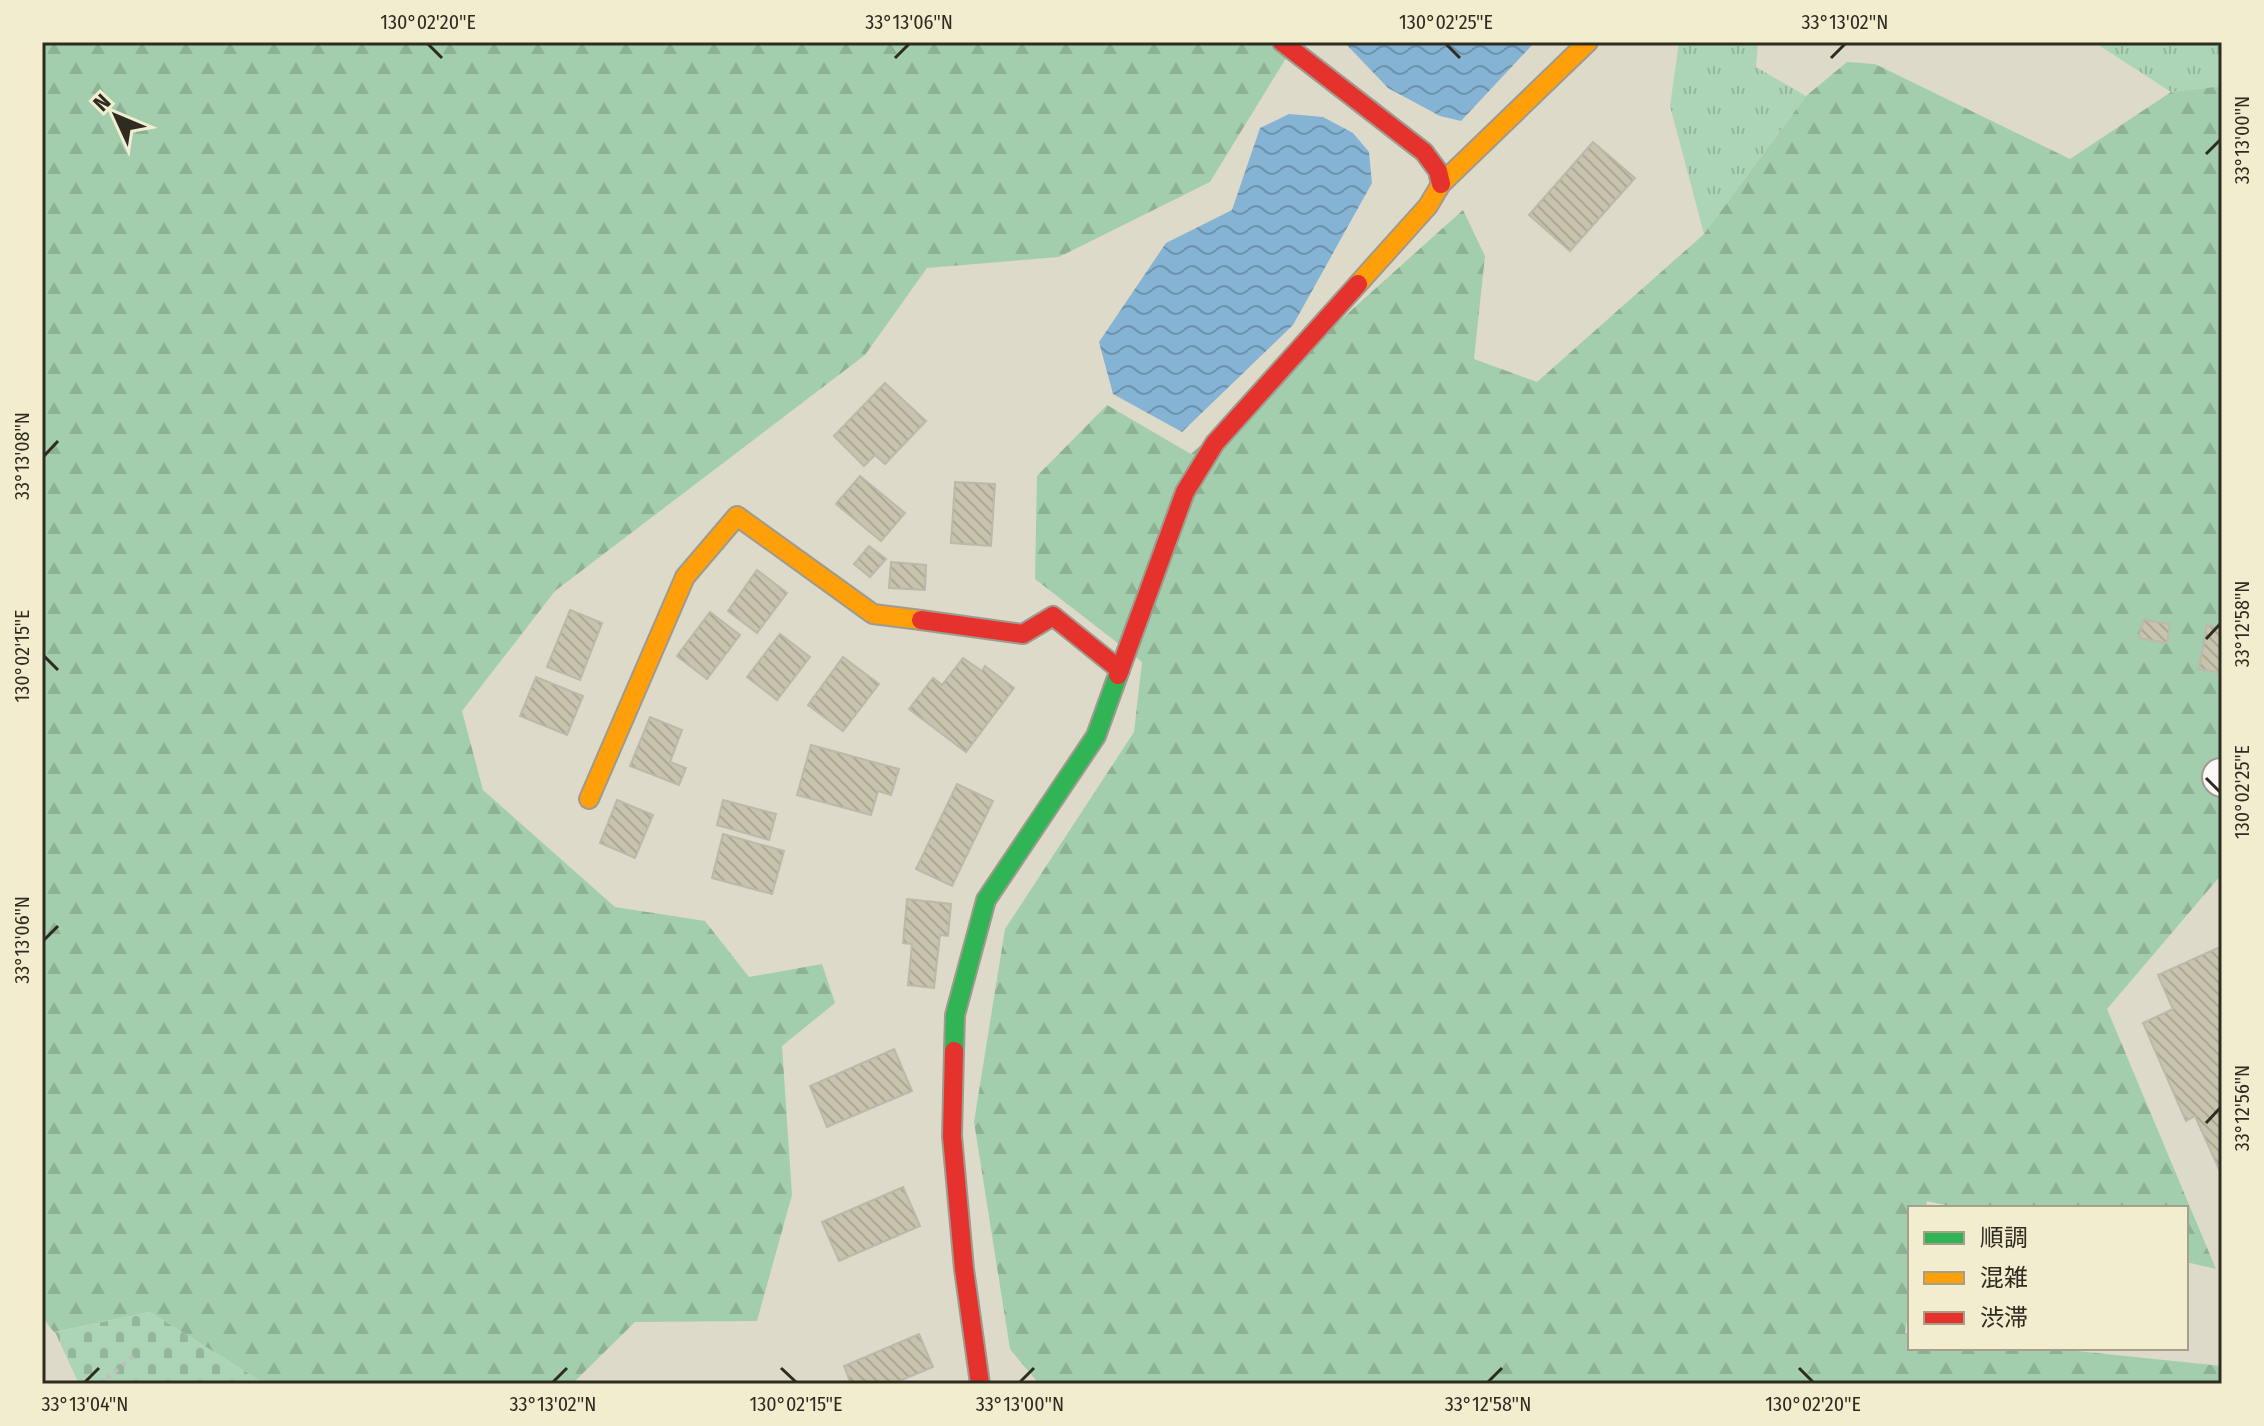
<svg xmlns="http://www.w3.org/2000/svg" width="2264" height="1426" viewBox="0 0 2264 1426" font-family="'Fira Sans Condensed','Noto Sans JP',sans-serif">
<defs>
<pattern id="grass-tufts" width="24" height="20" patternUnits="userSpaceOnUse" patternTransform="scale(2)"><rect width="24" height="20" fill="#acd4b7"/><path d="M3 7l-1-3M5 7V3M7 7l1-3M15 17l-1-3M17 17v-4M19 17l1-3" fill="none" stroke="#94b69d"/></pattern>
<pattern id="forest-firs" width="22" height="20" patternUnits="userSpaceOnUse" patternTransform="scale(2)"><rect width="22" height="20" fill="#a2ceae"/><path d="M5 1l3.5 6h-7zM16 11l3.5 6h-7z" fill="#8cb195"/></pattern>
<pattern id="cemetery-stones" width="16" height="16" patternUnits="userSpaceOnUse" patternTransform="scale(2)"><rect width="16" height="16" fill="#acd4b7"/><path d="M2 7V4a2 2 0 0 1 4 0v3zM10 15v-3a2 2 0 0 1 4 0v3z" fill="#94b69d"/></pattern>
<pattern id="water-waves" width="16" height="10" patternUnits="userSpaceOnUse" patternTransform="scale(2)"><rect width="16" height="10" fill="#84b3d4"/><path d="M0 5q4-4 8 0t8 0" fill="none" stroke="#6c92ac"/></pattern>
<pattern id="building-back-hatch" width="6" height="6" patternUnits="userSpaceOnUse" patternTransform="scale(2)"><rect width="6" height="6" fill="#c8c3ac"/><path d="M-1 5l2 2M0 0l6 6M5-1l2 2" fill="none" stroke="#aca894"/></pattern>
</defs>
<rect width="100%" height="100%" fill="#dedaca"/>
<g fill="url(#grass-tufts)">
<polygon points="1679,42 1758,42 1756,67 1806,96 1704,234 1670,106"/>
<polygon points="2094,42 2222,42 2222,86 2171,92"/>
</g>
<g fill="url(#forest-firs)">
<polygon points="42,42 1296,42 1210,182 1059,257 927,268 865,355 555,591 462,711 483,790 615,907 705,921 749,977 822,964 835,1003 782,1046 792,1195 757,1321 635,1322 572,1384 265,1384 150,1312 54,1332 42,1317"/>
<polygon points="1847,62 1875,64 2070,159 2171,92 2222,86 2222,874 2107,1009 2216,1269 2186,1262 2186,1208 1958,1208 1927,1201 1926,1208 1910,1208 1910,1303 1905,1333 1910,1334 1910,1348 2048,1348 2222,1366 2222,1384 1039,1384 1010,1349 974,1122 1005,929 1134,732 1142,662 1035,579 1037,476 1107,405 1191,454 1463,210 1485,256 1474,359 1537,382 1704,234 1806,96"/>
</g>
<polygon fill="url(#cemetery-stones)" points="150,1312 265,1384 79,1384 55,1332"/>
<g fill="url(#water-waves)">
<polygon points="1344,42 1535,42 1461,121 1440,116 1388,88"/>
<polygon points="1289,114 1323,117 1353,133 1369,152 1372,183 1293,325 1182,432 1113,394 1099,342 1166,243 1232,210 1260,128"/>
</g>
<g fill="url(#building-back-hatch)" stroke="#bbb8ac" stroke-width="2">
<polygon points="1593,142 1635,178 1570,251 1529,215"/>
<polygon points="885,383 926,421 885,464 875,455 864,466 834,436"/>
<polygon points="860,476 905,513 881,541 836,504"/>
<polygon points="955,482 995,484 991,546 951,543"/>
<polygon points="869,546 886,559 870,577 854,564"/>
<polygon points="891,562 926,565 925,590 889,588"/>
<polygon points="757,570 787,593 757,633 728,611"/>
<polygon points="570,610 602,623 580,680 547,667"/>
<polygon points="710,612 740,635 707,679 677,656"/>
<polygon points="2143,620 2170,624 2167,643 2139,638"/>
<polygon points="2207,625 2222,628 2222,673 2199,669"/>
<polygon points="780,634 810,657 777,700 747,677"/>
<polygon points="843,657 879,684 843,731 808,705"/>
<polygon points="963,658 982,671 985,666 1014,688 966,752 909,709 933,678 942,685"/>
<polygon points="536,677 583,696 567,735 520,716"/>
<polygon points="650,717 682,730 670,762 686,768 679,785 630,766"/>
<polygon points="811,745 899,769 891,795 878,791 871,815 797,795"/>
<polygon points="957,784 993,801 952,886 916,869"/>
<polygon points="617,800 653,815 635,858 600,843"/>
<polygon points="723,800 776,814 769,840 717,825"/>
<polygon points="723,834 784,851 772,894 712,878"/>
<polygon points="907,899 951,904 948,936 940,935 934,988 908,985 912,944 903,943"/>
<polygon points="2222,946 2222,1167 2219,1169 2195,1116 2186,1121 2143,1023 2173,1009 2158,975"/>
<polygon points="894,1049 912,1091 827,1127 810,1086"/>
<polygon points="903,1187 920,1226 839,1261 822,1222"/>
<polygon points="919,1334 933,1367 892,1384 851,1384 844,1366"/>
</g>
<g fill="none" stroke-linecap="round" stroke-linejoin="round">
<g stroke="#9e9b8e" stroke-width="40">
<polyline id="street" points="2221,777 2222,778"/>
</g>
<g stroke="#9e9b8e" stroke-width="22">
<polyline id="fast" points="954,1051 955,1015 986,900 1096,736 1118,675"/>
</g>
<g stroke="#9e9b8e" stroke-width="22">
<g id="slow">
<polyline points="1358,284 1428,206 1441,184 1588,42"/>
<polyline points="589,799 685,577 737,516 873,614 921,620"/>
</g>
</g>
<g stroke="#9e9b8e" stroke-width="22">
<g id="jam">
<polyline points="1282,42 1424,152 1438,171 1441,184"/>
<polyline points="921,620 1023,634 1053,616 1120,670"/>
<polyline points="1118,675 1185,492 1215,443 1358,284"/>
<polyline points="954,1051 952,1136 964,1269 980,1384"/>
</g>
</g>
<polyline stroke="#c0bfba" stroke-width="5" stroke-dasharray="4 6" stroke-linecap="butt" points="99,1384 135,1355"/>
<use href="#street" stroke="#faf9f7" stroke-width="36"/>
<use href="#fast" stroke="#30b455" stroke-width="18"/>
<use href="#slow" stroke="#ff9f0a" stroke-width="18"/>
<use href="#jam" stroke="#e5322d" stroke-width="18"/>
</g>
<path fill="none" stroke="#2e2c20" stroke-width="3" d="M 428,44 L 442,58M 1446,44 L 1460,58M 895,58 L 909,44M 1831,58 L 1845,44M 2206,154 L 2220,140M 44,456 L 58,441M 2206,639 L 2220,624M 44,656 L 58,670M 2206,778 L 2220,792M 44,940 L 58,926M 2206,1123 L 2220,1108M 781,1368 L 796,1382M 1799,1368 L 1813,1382M 85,1382 L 99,1368M 553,1382 L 567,1368M 1020,1382 L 1034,1368M 1488,1382 L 1502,1368"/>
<rect width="2264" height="1426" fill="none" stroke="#f3edcf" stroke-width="88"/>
<rect x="1908" y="1206" width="280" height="144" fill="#f3edcf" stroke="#a4a089" stroke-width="2"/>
<rect x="1924" y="1232" width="40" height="12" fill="#30b455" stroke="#a4a089" stroke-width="2"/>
<text x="1980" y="1246" font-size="24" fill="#2e2c20">順調</text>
<rect x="1924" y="1272" width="40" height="12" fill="#ff9f0a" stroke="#a4a089" stroke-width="2"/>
<text x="1980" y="1286" font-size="24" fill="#2e2c20">混雑</text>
<rect x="1924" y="1312" width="40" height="12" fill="#e5322d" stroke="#a4a089" stroke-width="2"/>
<text x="1980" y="1326" font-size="24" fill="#2e2c20">渋滞</text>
<g transform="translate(116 116) rotate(314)" stroke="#f3edcf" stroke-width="6" paint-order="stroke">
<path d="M0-6L14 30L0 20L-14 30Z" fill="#2e2c20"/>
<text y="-12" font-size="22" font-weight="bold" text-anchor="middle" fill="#2e2c20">N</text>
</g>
<rect x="44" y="44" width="2176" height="1338" fill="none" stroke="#2e2c20" stroke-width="3"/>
<g font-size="20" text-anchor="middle" fill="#2e2c20">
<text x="428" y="29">130°02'20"E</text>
<text x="909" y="29">33°13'06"N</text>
<text x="1446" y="29">130°02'25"E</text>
<text x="1845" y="29">33°13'02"N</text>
<text transform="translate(2242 140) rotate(-90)" y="7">33°13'00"N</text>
<text transform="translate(22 456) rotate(-90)" y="7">33°13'08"N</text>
<text transform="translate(2242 624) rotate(-90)" y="7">33°12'58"N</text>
<text transform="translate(22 656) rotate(-90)" y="7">130°02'15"E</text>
<text transform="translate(2242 792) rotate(-90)" y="7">130°02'25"E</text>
<text transform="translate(22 940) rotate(-90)" y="7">33°13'06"N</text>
<text transform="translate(2242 1108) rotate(-90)" y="7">33°12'56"N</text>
<text x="85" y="1411">33°13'04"N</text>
<text x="553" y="1411">33°13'02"N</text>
<text x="796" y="1411">130°02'15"E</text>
<text x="1020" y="1411">33°13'00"N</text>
<text x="1488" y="1411">33°12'58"N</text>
<text x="1813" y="1411">130°02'20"E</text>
</g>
</svg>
